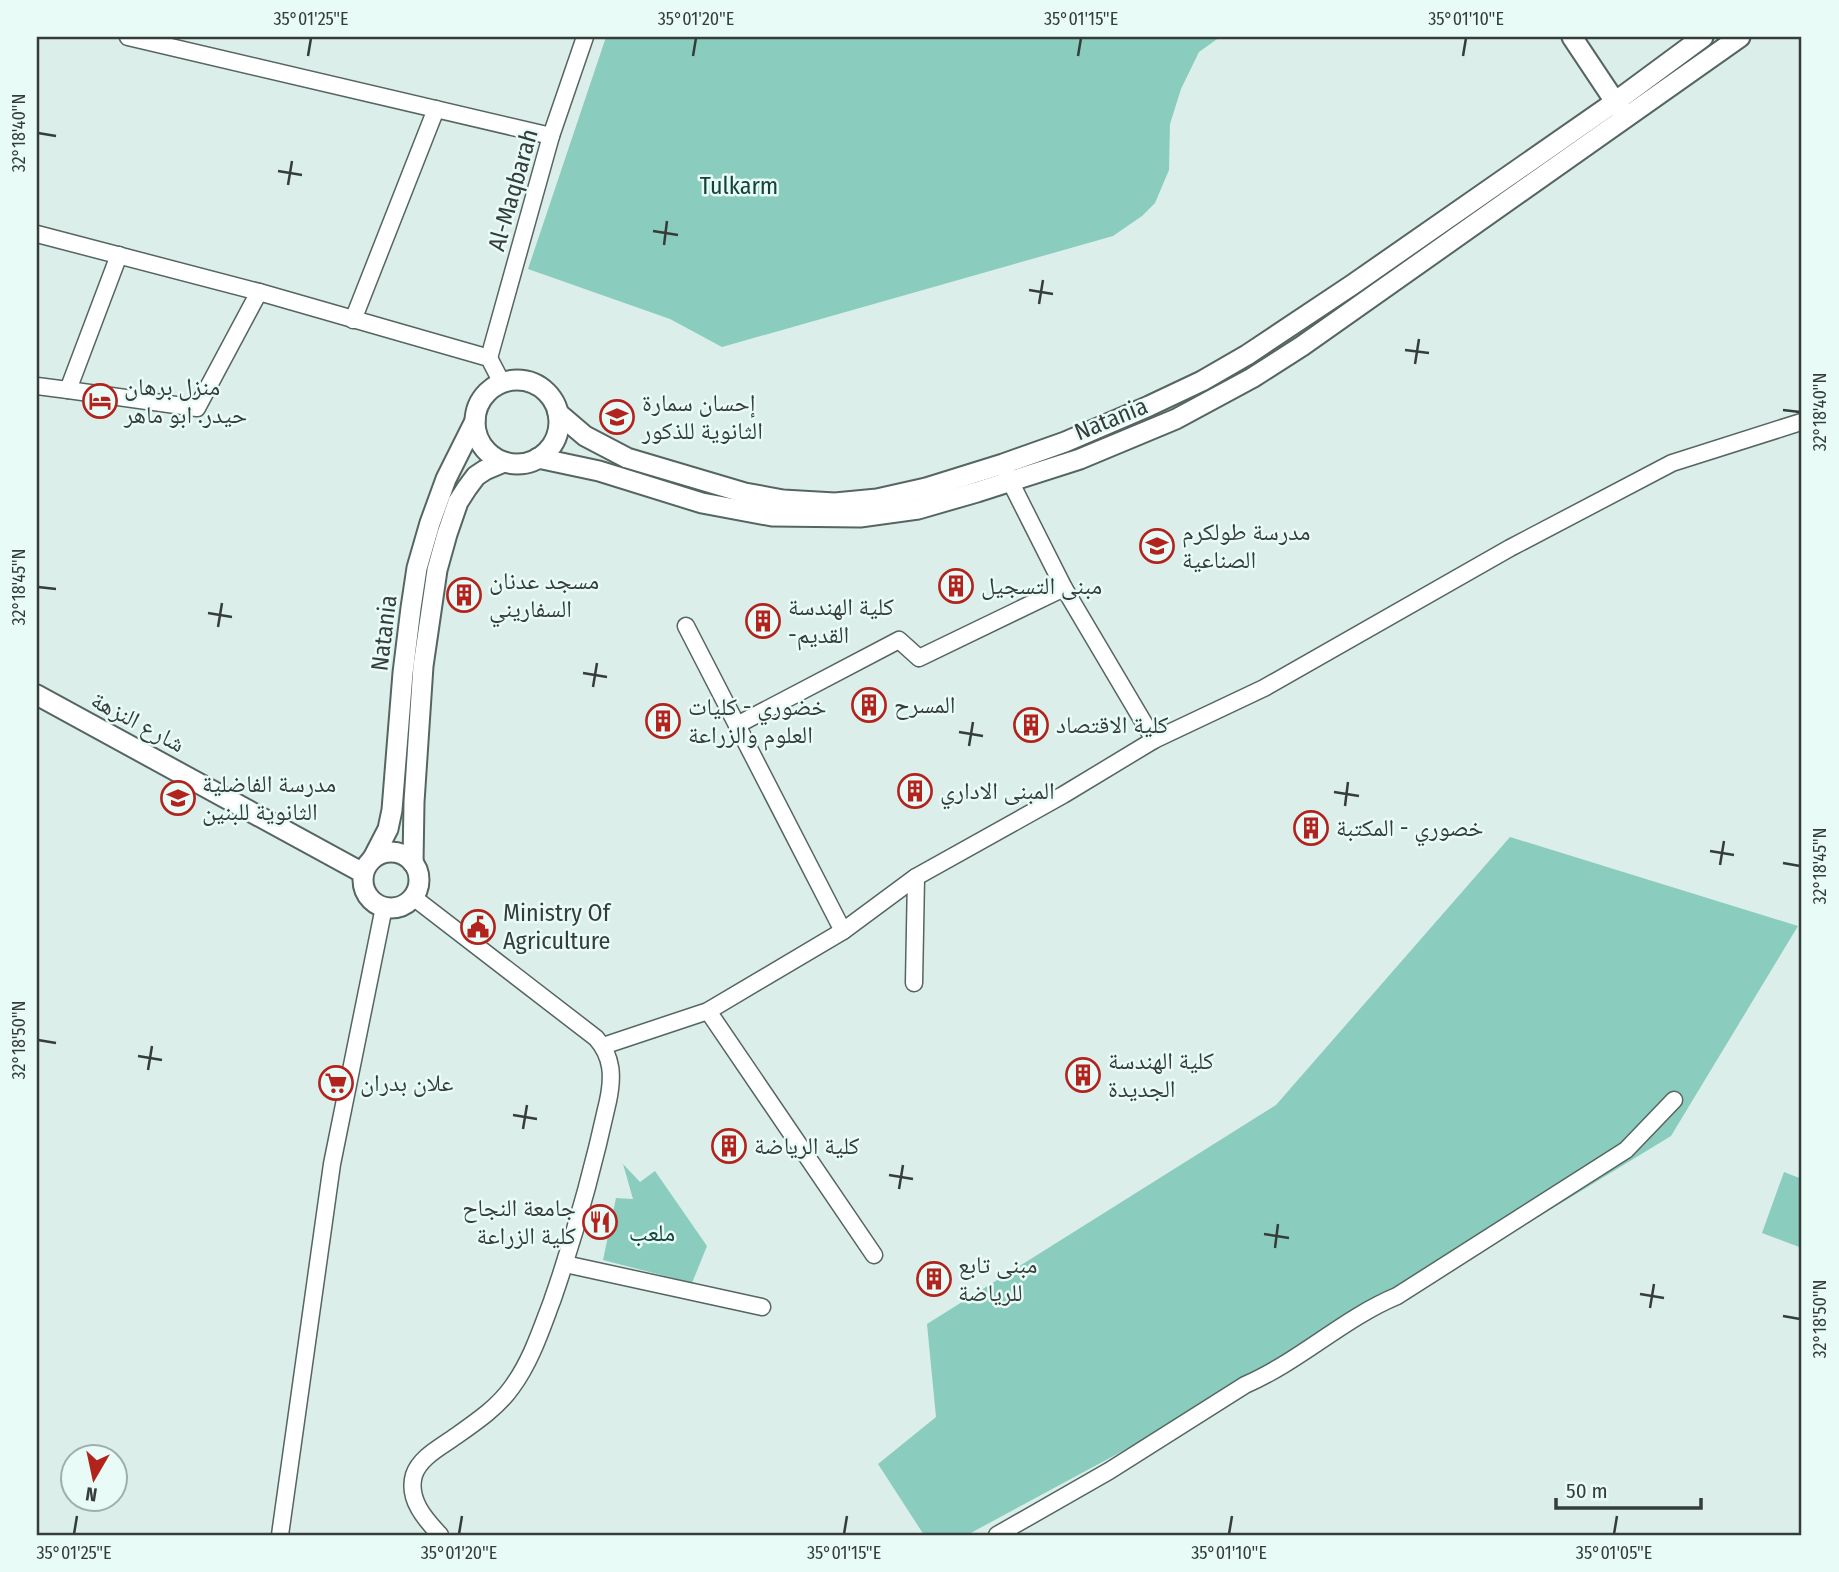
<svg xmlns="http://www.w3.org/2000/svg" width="1839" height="1572" viewBox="0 0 1839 1572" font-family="'Fira Sans Condensed','Noto Naskh Arabic',sans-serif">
<rect width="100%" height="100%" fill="#dbeee9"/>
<g fill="#8acdbe">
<polygon points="606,37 1220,37 1199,52 1181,89 1170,124 1169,170 1155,203 1142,216 1113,236 722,347 670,319 528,269"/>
<polygon points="1510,837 1798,926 1671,1136 1401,1301 967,1535 924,1535 878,1464 936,1417 927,1324 1276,1105"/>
<polygon points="623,1164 640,1182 655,1171 707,1246 692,1283 603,1260 616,1198 633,1199"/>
<polygon points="1784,1172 1802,1179 1802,1248 1762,1233"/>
</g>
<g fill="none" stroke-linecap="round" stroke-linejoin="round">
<g stroke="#556561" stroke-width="19">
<g id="minor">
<polyline points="128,37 551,136"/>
<polyline points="37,234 259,292 489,358 502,383"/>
<polyline points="353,320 436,109"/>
<polyline points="489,358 551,136 585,37"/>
<polyline points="37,386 68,390 119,255"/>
<polyline points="68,390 197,408 259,292"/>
<polyline points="1006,473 1064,588 1154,740"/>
<polyline points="686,626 843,931"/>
<polyline points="737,725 899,640 919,658 1064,588"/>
<path d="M 413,897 L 596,1038 C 613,1057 613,1077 608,1101 C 593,1169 575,1235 552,1301 C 541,1330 531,1361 512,1387 C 498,1407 476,1422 456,1436 C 441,1447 420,1457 414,1475 C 407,1499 425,1519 440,1535"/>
<polyline points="914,983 916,877"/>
<polyline points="708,1011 874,1255"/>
<polyline points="603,1046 708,1011 843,931 916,877 1063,795 1154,740 1264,688 1510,548 1672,463 1801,422"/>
<polyline points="565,1264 762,1307"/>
<polyline points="280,1535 332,1164 384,907"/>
<path d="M 997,1535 L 1109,1471 L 1245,1385 C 1300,1361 1344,1318 1397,1296 L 1626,1150 L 1674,1100"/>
</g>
</g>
<g stroke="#556561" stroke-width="23">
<g id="tertiary">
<polyline points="1572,37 1622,112"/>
<circle cx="517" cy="422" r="42"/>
<polyline points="558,413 585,436 627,458 745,493 783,500 835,503 877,499 926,488 1003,464 1065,442 1149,406 1202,381 1247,355 1352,285 1615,102 1703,37"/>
<polyline points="538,458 599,471 702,503 772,516 860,517 918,509 977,492 1080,459 1176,419 1252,378 1302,346 1740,37"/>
<polyline points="37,695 363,873"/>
<circle cx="391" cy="880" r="28"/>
<polyline points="373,858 388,829 392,810 403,673 411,608 417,568 430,523 446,479 475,421"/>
<polyline points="413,863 414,802 423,666 437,570 447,534 458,502 467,488 476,476 485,470 504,462"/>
</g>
</g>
<use href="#minor" stroke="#fff" stroke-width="16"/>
<use href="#tertiary" stroke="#fff" stroke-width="19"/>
</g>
<path fill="none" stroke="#353c3a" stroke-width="2.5" d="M 308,56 L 311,38M 693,56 L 696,38M 1078,56 L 1081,38M 1463,56 L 1466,38M 38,133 L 56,136M 278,171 L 302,175M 288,185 L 292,161M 653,231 L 678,235M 664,245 L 667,221M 1029,290 L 1053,294M 1039,304 L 1043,280M 1405,350 L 1429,353M 1415,364 L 1419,339M 1783,410 L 1800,412M 38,587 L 56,589M 208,613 L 232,617M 218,627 L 222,603M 583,673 L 607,677M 593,687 L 597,663M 959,732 L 983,736M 969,746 L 973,722M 1334,792 L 1359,796M 1345,806 L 1348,782M 1710,851 L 1734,855M 1783,863 L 1800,866M 1720,865 L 1724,841M 38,1040 L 56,1043M 138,1056 L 162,1060M 148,1070 L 152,1046M 513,1115 L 537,1119M 523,1129 L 527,1105M 889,1175 L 913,1179M 899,1189 L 903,1165M 1264,1234 L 1289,1238M 1275,1248 L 1278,1224M 1640,1294 L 1664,1298M 1650,1308 L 1654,1284M 1783,1316 L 1800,1319M 74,1534 L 77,1516M 459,1534 L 462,1516M 844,1534 L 847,1516M 1229,1534 L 1232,1516M 1614,1534 L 1617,1516"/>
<defs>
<g id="hotel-ring" transform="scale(1.75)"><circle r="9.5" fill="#e8fbf6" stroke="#b3231d" stroke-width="1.5"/><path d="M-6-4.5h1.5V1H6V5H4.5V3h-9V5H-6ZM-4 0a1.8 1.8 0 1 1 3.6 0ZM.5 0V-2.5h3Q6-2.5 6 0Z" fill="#b3231d"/></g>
<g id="school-ring" transform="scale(1.75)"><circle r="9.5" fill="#e8fbf6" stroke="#b3231d" stroke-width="1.5"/><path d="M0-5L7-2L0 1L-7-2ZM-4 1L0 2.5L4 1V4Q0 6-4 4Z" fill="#b3231d"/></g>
<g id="building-ring" transform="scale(1.75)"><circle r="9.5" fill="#e8fbf6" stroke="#b3231d" stroke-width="1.5"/><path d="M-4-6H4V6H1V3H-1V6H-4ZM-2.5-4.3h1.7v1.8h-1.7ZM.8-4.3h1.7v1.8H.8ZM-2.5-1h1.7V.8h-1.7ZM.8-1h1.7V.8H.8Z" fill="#b3231d"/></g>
<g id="civic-ring" transform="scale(1.75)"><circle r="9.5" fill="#e8fbf6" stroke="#b3231d" stroke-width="1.5"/><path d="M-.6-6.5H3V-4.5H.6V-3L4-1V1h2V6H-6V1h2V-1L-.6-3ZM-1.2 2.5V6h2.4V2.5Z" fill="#b3231d"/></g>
<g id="supermarket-ring" transform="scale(1.75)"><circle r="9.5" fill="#e8fbf6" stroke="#b3231d" stroke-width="1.5"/><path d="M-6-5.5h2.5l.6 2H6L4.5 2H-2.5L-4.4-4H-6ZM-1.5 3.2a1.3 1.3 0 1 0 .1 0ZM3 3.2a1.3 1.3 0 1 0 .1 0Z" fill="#b3231d"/></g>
<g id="restaurant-ring" transform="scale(1.75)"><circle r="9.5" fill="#e8fbf6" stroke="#b3231d" stroke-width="1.5"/><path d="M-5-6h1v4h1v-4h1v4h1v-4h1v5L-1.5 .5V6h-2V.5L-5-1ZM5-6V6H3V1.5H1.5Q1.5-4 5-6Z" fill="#b3231d"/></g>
</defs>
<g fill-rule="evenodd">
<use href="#hotel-ring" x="100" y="401"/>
<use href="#school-ring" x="617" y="417"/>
<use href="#school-ring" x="1157" y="546"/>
<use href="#building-ring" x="956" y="586"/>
<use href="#building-ring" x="464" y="595"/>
<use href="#building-ring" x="763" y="621"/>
<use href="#building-ring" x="869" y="705"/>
<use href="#building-ring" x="663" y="721"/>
<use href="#building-ring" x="1031" y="725"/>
<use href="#building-ring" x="915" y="791"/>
<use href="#school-ring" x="178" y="798"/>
<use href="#building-ring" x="1311" y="828"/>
<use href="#civic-ring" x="478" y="927"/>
<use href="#building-ring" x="1083" y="1075"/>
<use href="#supermarket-ring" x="336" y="1083"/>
<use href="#building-ring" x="729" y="1146"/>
<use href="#restaurant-ring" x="600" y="1222"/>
<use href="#building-ring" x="934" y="1279"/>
</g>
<g text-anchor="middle" stroke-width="5" stroke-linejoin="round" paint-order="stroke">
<g font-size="24" fill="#14433a" stroke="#e8fbf6">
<text x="739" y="194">Tulkarm</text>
<text x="652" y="1241">ملعب</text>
</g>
<g font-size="24" fill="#353c3a" stroke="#e8fbf6">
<text transform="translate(513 190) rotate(-74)" y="8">Al-Maqbarah</text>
<text transform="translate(1111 419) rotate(-22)" y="8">Natania</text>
<text transform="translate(384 633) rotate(-83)" y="8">Natania</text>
<text transform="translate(138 722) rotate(28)" y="8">شارع النزهة</text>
</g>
<g font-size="24" fill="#353c3a" stroke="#e8fbf6" text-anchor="start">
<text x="124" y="395">منزل برهان<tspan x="124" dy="28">حيدر. ابو ماهر</tspan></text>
<text x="642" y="411">إحسان سمارة<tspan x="642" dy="28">الثانوية للذكور</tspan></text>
<text x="1182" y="540">مدرسة طولكرم<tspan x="1182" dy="28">الصناعية</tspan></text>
<text x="489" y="589">مسجد عدنان<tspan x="489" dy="28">السفاريني</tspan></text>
<text x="981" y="594">مبنى التسجيل</text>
<text x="788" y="615">كلية الهندسة<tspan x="788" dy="28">-القديم</tspan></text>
<text x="894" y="713">المسرح</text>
<text x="688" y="715">خضوري - كليات<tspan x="688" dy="28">العلوم والزراعة</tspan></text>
<text x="1056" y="733">كلية الاقتصاد</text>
<text x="202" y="792">مدرسة الفاضلية<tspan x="202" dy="28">الثانوية للبنين</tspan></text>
<text x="940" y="799">المبنى الاداري</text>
<text x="1336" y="836">خصوري - المكتبة</text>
<text x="503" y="921">Ministry Of<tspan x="503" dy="28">Agriculture</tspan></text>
<text x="1108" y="1069">كلية الهندسة<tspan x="1108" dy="28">الجديدة</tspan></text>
<text x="360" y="1091">علان بدران</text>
<text x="754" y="1154">كلية الرياضة</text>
<text x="576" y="1216" text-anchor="end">جامعة النجاح<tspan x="576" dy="28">كلية الزراعة</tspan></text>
<text x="958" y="1273">مبنى تابع<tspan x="958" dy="28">للرياضة</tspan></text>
</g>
</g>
<rect width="1839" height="1572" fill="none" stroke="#e8fbf6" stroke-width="77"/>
<g transform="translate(94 1478) rotate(189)"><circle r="33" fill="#e8fbf6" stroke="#a0afab" stroke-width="2"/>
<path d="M0-5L12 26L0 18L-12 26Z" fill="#b3231d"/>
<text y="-10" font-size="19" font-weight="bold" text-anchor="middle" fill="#353c3a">N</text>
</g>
<path d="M1556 1498v10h145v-10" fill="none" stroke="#353c3a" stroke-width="3.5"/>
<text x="1566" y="1498" font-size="21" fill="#353c3a" stroke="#e8fbf6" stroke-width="5" paint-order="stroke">50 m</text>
<rect x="38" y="38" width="1762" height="1496" fill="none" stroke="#353c3a" stroke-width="2.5"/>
<g font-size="18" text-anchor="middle" fill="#353c3a">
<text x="311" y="25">35°01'25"E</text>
<text x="696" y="25">35°01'20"E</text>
<text x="1081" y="25">35°01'15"E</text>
<text x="1466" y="25">35°01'10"E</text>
<text transform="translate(19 133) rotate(-90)" y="6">32°18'40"N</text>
<text transform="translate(1820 412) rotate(-90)" y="6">32°18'40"N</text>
<text transform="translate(19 587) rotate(-90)" y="6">32°18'45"N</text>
<text transform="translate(1820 866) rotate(-90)" y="6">32°18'45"N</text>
<text transform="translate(19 1040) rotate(-90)" y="6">32°18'50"N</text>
<text transform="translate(1820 1319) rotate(-90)" y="6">32°18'50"N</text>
<text x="74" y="1559">35°01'25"E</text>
<text x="459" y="1559">35°01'20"E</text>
<text x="844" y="1559">35°01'15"E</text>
<text x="1229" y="1559">35°01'10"E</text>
<text x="1614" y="1559">35°01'05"E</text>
</g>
</svg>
